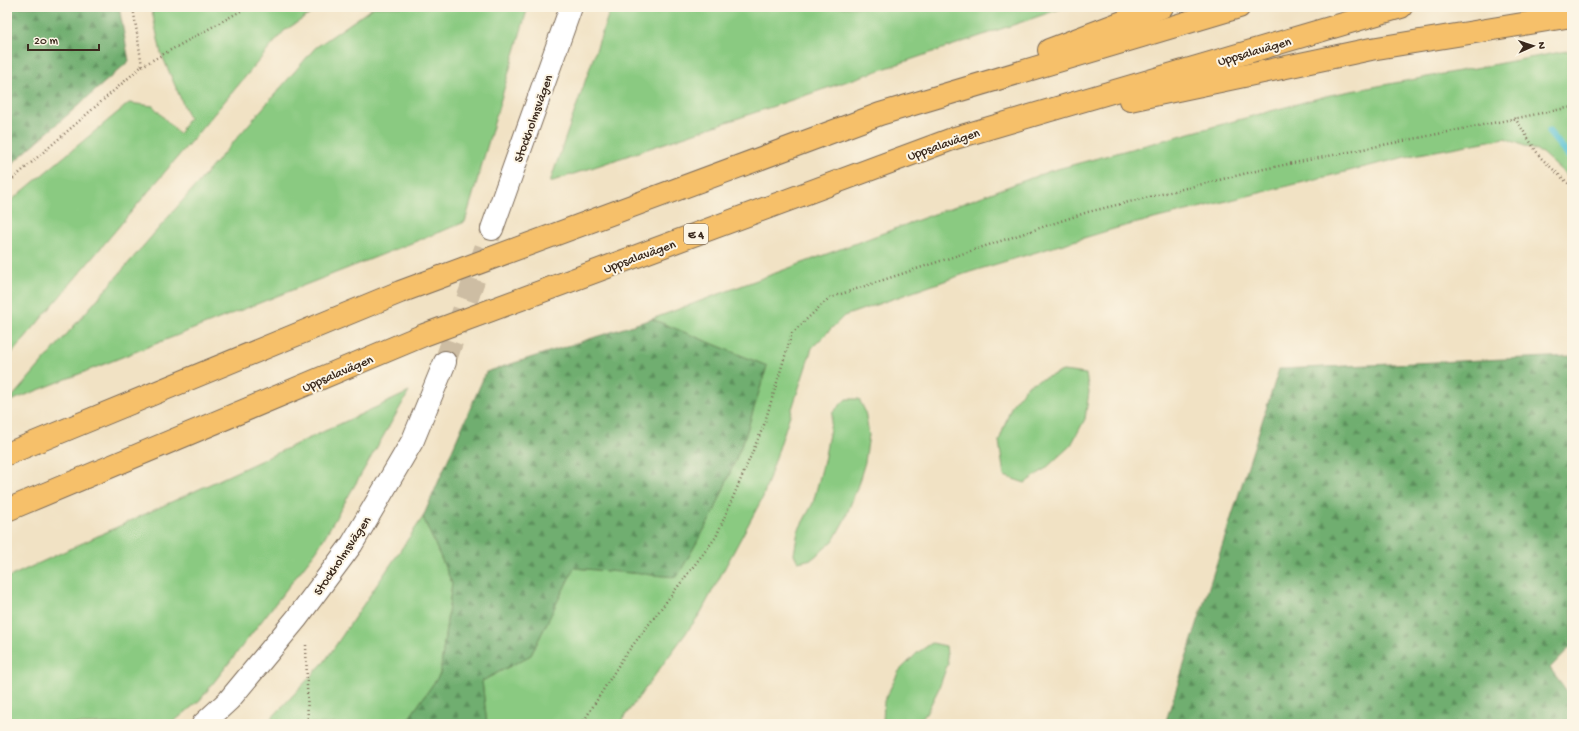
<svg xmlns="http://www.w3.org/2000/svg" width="1579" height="731" viewBox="0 0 1579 731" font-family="'Gochi Hand',sans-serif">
<defs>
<pattern id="forest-firs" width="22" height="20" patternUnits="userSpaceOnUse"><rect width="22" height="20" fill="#6fae6f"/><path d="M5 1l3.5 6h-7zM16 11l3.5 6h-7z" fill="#5c8e5b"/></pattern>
</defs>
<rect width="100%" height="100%" fill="#fcf5e5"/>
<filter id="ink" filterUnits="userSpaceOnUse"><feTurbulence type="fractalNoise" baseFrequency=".025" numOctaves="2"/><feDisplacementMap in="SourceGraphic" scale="8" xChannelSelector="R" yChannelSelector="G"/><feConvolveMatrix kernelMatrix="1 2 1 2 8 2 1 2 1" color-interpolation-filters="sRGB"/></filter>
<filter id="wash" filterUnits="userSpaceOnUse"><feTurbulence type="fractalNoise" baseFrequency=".012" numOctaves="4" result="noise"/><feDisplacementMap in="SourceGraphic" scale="16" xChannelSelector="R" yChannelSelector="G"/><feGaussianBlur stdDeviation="0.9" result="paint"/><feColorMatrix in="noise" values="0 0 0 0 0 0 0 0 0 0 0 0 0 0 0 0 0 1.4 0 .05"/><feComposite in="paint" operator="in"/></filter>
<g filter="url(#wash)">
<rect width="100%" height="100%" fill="#f1e2c4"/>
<g fill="#8aca81" stroke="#627a50">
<polygon points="151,7 321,7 284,31 7,359 7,204 129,103 153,106 179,134 189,118 161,53"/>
<polygon points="374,7 528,7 465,222 8,402 315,48"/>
<polygon points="611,7 1066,7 550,182"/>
<polygon points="1572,50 1572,180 1542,153 1505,138 1414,155 1117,228 970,272 844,316 812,348 763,497 700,614 619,724 487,724 482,681 531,655 574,568 677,577 713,514 745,437 767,366 652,319 1050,171 1330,95"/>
<polygon points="1063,371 1086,374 1089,392 1085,419 1071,445 1045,469 1025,483 1004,476 999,441 1012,405 1029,384"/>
<polygon points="409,392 317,550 200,700 171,724 7,724 7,578"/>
<polygon points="846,399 859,399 865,411 869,435 865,462 857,488 845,519 833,541 812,559 798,562 794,554 798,531 813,503 824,461 833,412"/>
<polygon points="423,517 452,583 440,674 405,724 266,724 325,661"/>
<polygon points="932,643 946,646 948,663 939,688 926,714 913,724 883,724 884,701 899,671 917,653"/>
</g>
<g fill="url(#forest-firs)" stroke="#556c46">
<polygon points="7,7 119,7 129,61 7,168"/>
<polygon points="652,319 767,366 745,437 713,514 677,577 574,568 531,655 482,681 487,724 405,724 440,674 452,583 423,517 486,372"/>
<polygon points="1572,356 1572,645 1550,668 1572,698 1572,724 1165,724 1279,369"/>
</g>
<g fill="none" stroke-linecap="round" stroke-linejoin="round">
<polyline stroke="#5ac3d5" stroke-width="7" points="1549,132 1572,160"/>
</g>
</g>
<g filter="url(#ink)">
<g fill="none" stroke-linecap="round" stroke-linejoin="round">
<polyline stroke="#cdbda3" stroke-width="22" stroke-dasharray="22 11" stroke-linecap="butt" points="445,362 492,229"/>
<g stroke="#7b6a58" stroke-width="24">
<g id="minor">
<polyline points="492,229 571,7"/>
<polyline points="203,724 229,700 297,618 352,544 413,440 445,362"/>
</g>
</g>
<g stroke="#7b6a58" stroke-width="24">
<g id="highway">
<polyline points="1049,50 1162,7"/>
<polyline points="1130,100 1371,49 1572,16"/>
<polyline points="7,454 400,292 880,114 1239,7"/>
<polyline points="7,510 424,335 955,138 1401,7"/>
</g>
</g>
<g stroke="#7b6a58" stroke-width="2.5" stroke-dasharray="1 3" stroke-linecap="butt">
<polyline points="142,66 248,7"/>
<polyline points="1515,118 1540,157 1572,187"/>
<polyline points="7,184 142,66 133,7"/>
<polyline points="306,645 308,724"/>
<polyline points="582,724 623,658 716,537 764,425 792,333 829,298 1088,212 1264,169 1572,107"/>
</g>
<use href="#minor" stroke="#fff" stroke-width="22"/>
<use href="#highway" stroke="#f6c06b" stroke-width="22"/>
</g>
</g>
<g text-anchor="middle" stroke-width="4" stroke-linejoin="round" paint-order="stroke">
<rect fill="#fcf5e5" stroke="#75675a" stroke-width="1" x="684" y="224" width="24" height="20" rx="3"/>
<g font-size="12" font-weight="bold" fill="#3b2a1e">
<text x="696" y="238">E 4</text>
</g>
<g font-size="13" fill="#3b2a1e" stroke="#fcf5e5">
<text transform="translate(1254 50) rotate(-16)" y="5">Uppsalavägen</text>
<text transform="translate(532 118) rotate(-70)" y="5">Stockholmsvägen</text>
<text transform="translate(943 143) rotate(-19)" y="5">Uppsalavägen</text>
<text transform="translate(639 255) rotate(-20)" y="5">Uppsalavägen</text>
<text transform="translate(337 372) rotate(-23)" y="5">Uppsalavägen</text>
<text transform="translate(341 555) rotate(-56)" y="5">Stockholmsvägen</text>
</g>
</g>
<rect width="1579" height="731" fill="none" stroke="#fcf5e5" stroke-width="24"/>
<g transform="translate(1533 46) rotate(87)" stroke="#fcf5e5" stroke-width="3" paint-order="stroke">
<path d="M0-3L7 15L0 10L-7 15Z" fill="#3b2a1e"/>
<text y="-6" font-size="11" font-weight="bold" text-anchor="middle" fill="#3b2a1e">N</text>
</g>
<path d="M28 44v6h71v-6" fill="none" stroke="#3b2a1e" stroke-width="2"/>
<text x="34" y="44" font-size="12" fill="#3b2a1e" stroke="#fcf5e5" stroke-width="3" paint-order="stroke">20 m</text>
</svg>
